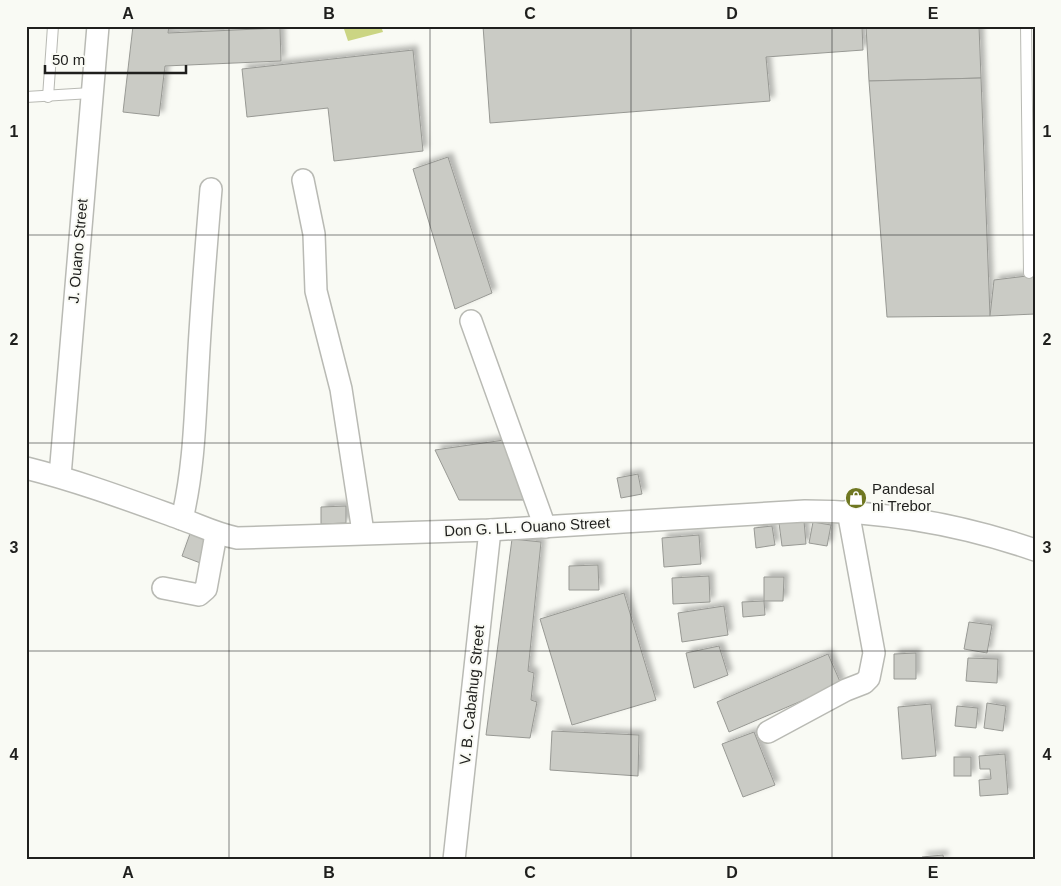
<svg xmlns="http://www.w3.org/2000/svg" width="1061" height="886" viewBox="0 0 1061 886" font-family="Arial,sans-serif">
<defs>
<filter id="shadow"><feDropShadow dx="4.5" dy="-4.5" stdDeviation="2.5" flood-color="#0004"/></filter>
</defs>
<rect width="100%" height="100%" fill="#f9faf4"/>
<polygon fill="#cbd583" points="343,26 381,26 383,32 348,41"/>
<g fill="#cacbc5" stroke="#989994" filter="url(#shadow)">
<polygon points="133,26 169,26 168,33 280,28 281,61 165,66 159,116 123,112"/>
<polygon points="483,26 862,26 863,50 766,57 770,101 490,123"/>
<polygon points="866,26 979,26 981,78 869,81"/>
<polygon points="413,50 423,151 334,161 328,108 247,117 242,69"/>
<polygon points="981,78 990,316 887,317 869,81"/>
<polygon points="448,157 492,293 455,309 413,169"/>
<polygon points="1035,275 1035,314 990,316 994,280"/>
<polygon points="504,440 526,500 459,500 435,450"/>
<polygon points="638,474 642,494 621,498 617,478"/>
<polygon points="346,506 346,523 321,524 321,507"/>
<polygon points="804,521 806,544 782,546 779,523"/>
<polygon points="813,522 831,525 827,546 809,543"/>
<polygon points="772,526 775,545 756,548 754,528"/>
<polygon points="191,531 213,540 203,564 182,556"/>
<polygon points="699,535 701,564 664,567 662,538"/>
<polygon points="512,539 541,542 528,671 534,673 531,700 537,702 530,738 486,735"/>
<polygon points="598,565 599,590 569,590 569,566"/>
<polygon points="709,576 710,602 673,604 672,578"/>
<polygon points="764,577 784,577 783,601 764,601"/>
<polygon points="624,593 656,700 572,725 540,619"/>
<polygon points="764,601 765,615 743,617 742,602"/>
<polygon points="724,606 728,635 682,642 678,613"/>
<polygon points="969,622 992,625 987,653 964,649"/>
<polygon points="719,646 728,675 694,688 686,653"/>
<polygon points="916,653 916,679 894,679 894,654"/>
<polygon points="828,654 841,684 729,732 717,702"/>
<polygon points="968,658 998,659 997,683 966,681"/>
<polygon points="987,703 1006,706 1003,731 984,728"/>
<polygon points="931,704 936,756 902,759 898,707"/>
<polygon points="957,706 978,708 976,728 955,726"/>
<polygon points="552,731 639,735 638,776 550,770"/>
<polygon points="754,732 775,785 743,797 722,744"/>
<polygon points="1005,754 1008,794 980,796 979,780 991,779 990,769 980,769 979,756"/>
<rect x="954" y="757" width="17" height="19"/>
<polygon points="943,855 944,860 922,860 922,857"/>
</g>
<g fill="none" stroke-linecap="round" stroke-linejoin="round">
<g stroke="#b9bab4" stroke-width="12">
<g id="service">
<polyline points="1026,26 1029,273"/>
<polyline points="26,97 91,93"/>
<polyline points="48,97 53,26"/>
</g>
</g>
<g stroke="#b9bab4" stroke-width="24">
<g id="minor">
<polyline points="303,180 314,234 316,291 341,389 363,532"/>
<polyline points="471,321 545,527"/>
<path d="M 26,468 C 78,481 129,500 179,518 C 199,525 216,534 237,538 L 490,530 L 805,511 C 884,511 960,524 1035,550"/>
<polyline points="60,476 98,26"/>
<path d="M 182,519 C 194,469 195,418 198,367 C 201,308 206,248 211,189"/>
<polyline points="163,588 199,595 206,589 216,534"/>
<polyline points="768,732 846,690 864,683 869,678 874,653 848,511"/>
<polyline points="454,860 490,530"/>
</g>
</g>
<use href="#service" stroke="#fff" stroke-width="10"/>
<use href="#minor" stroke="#fff" stroke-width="21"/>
</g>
<path fill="none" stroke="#1f1f1d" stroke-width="1" stroke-opacity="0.55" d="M 229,26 L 229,860M 430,26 L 430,860M 631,26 L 631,860M 832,26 L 832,860M 26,235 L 1035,235M 26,443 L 1035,443M 26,651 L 1035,651"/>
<defs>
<g id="shop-disc" transform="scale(1.125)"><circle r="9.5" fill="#6f7721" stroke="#f9faf4"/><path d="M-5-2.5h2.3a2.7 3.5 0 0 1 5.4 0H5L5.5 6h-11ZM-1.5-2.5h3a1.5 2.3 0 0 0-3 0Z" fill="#fff"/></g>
</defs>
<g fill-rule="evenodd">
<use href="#shop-disc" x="856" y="498"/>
</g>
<g text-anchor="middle" stroke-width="4" stroke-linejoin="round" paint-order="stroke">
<g font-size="15" fill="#1f1f1d" stroke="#f9faf4">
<text transform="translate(78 251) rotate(-85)" y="5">J. Ouano Street</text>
<text transform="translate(527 527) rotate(-3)" y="5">Don G. LL. Ouano Street</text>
<text transform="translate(472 695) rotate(-84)" y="5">V. B. Cabahug Street</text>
</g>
<g font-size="15" fill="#1f1f1d" stroke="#f9faf4" text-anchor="start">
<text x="872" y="494">Pandesal<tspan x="872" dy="17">ni Trebor</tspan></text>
</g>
</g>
<rect width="1061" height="886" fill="none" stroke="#f9faf4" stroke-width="55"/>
<path d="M45 65v8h141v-8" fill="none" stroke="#1f1f1d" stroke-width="2.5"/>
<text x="52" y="65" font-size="15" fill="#1f1f1d" stroke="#f9faf4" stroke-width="4" paint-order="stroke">50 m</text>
<rect x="28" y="28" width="1006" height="830" fill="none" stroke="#1f1f1d" stroke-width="2"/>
<g font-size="16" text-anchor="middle" font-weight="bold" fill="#1f1f1d">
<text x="128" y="19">A</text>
<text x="329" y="19">B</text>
<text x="530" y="19">C</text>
<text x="732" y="19">D</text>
<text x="933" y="19">E</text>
<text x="14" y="137">1</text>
<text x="1047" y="137">1</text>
<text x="14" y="345">2</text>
<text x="1047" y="345">2</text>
<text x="14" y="553">3</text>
<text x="1047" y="553">3</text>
<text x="14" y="760">4</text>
<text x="1047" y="760">4</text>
<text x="128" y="878">A</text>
<text x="329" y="878">B</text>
<text x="530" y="878">C</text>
<text x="732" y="878">D</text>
<text x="933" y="878">E</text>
</g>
</svg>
